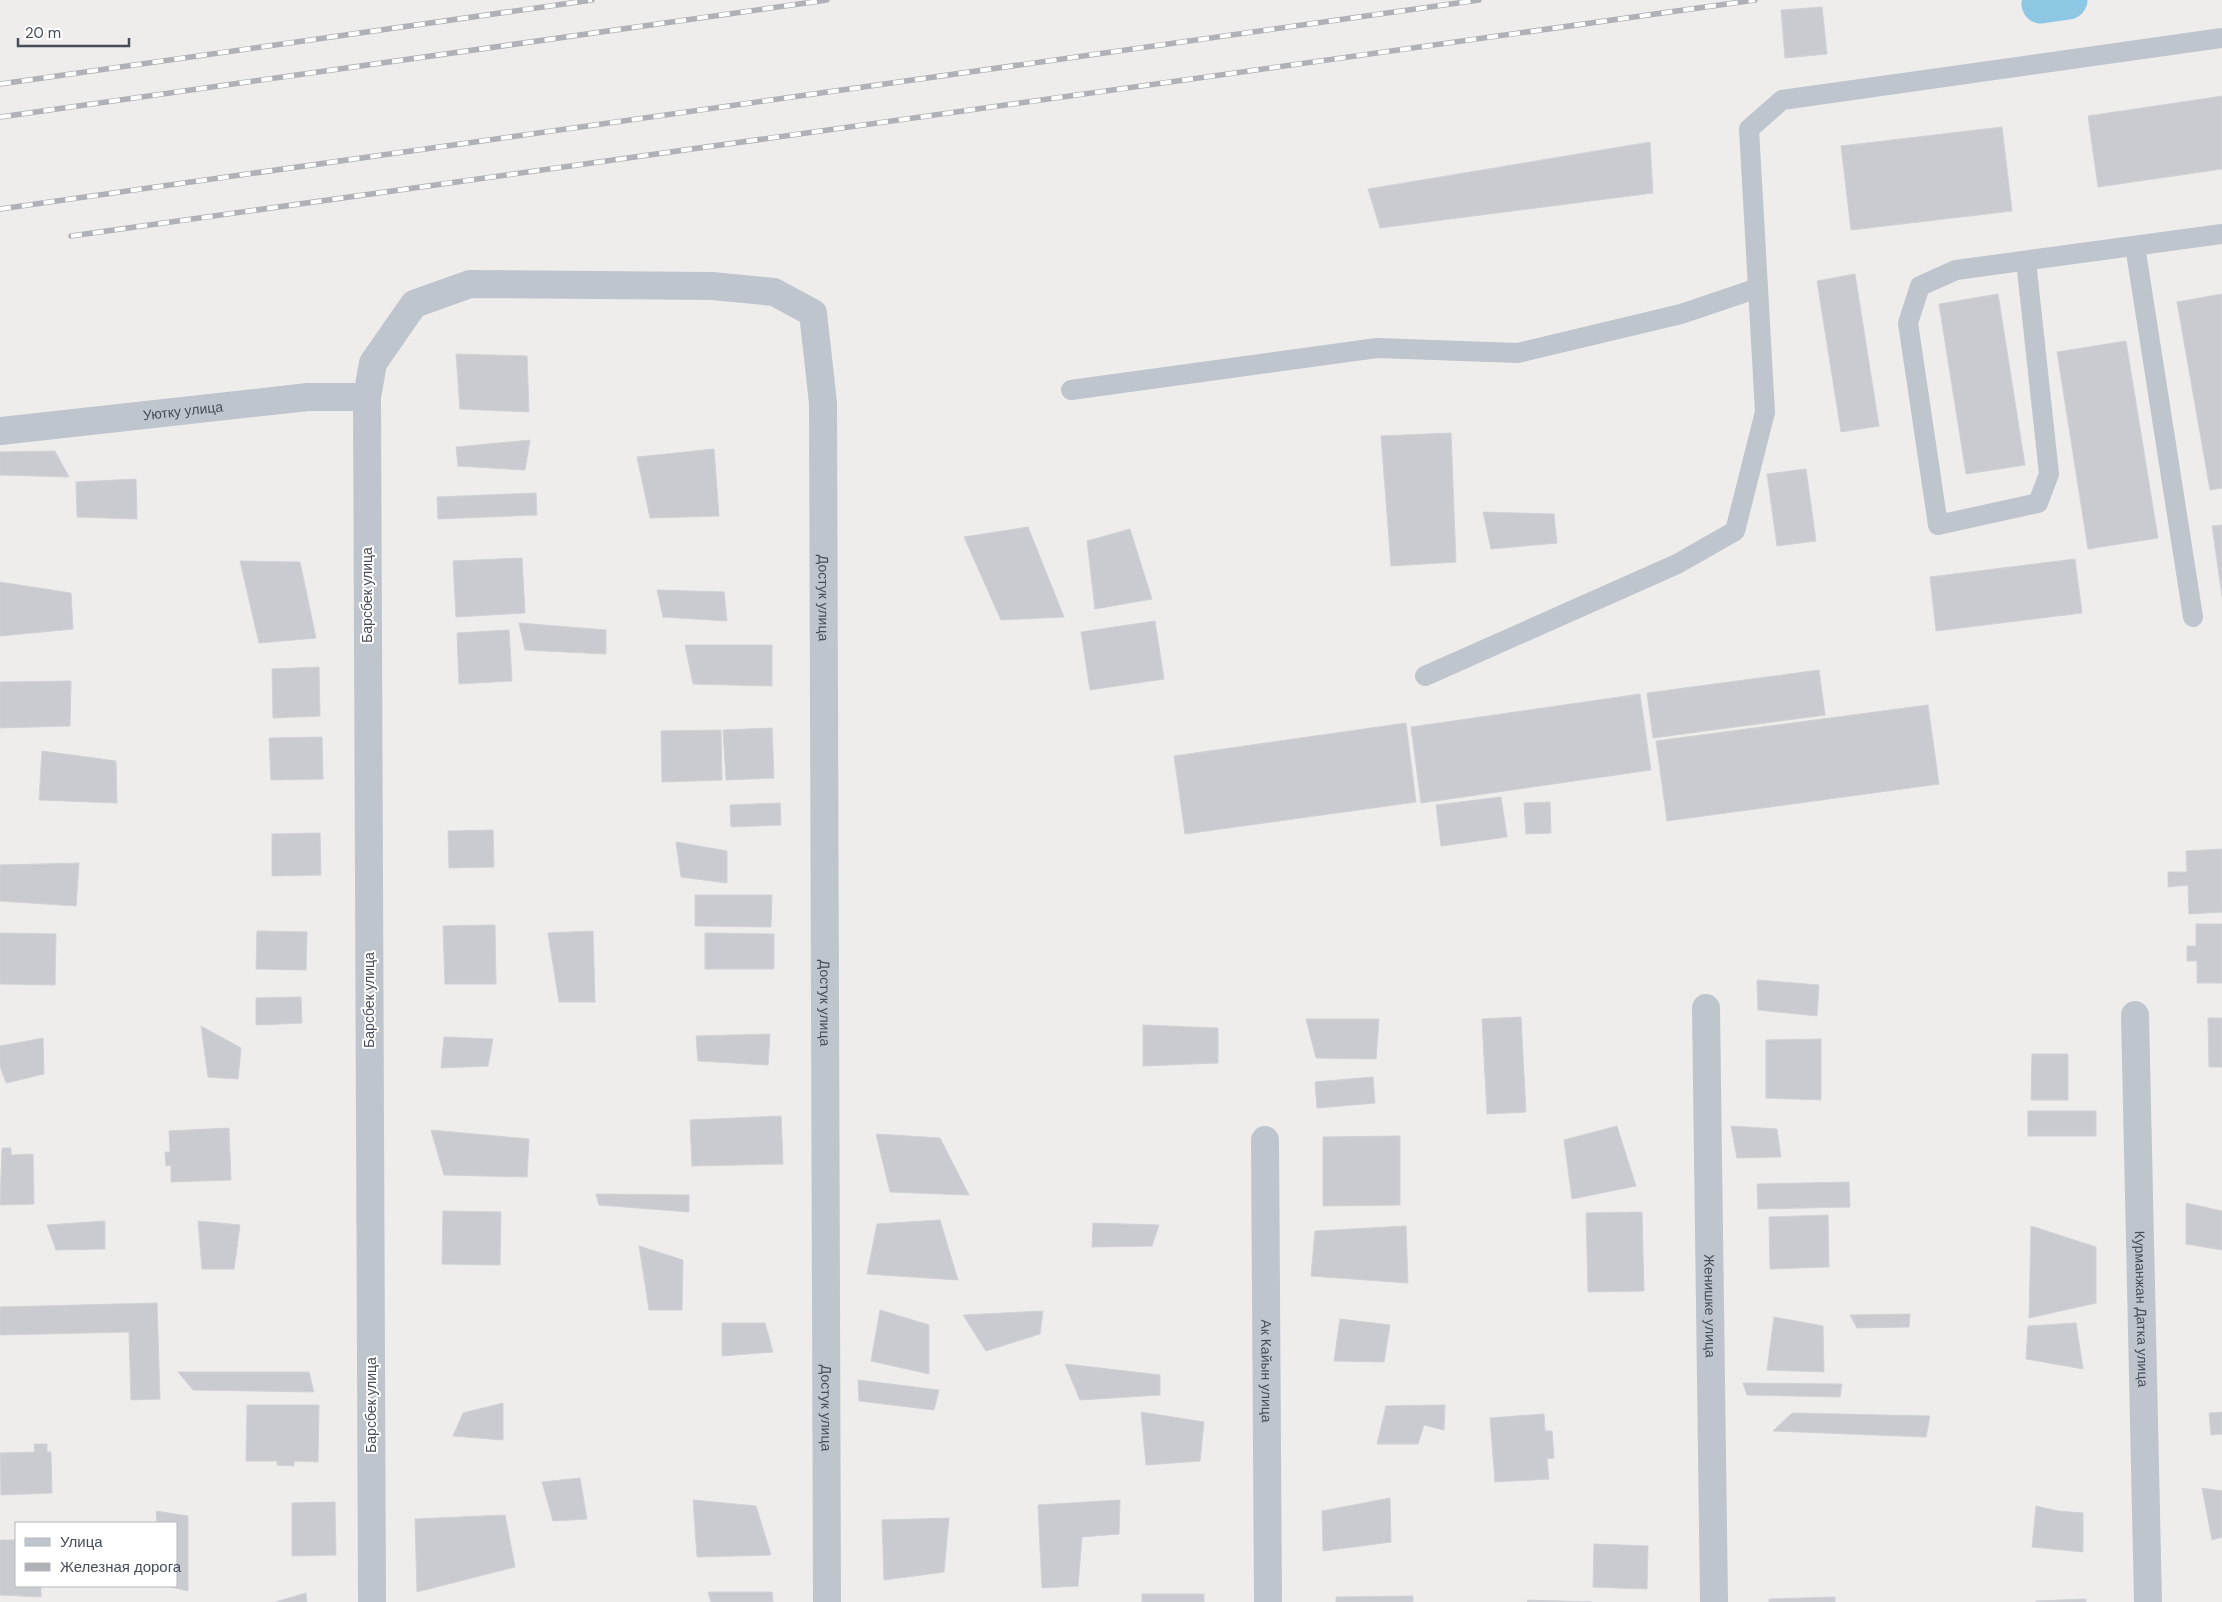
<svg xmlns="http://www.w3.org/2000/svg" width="2222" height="1602" viewBox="0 0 2222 1602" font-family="'DM Sans',sans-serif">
<rect width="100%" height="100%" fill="#efecec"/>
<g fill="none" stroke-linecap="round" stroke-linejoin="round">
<polyline stroke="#8dc7e4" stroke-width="39" points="2041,4 2068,0"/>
</g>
<g fill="#cacbd1" stroke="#d0d2d7">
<polygon points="1822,7 1827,54 1785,58 1781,10"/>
<polygon points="2222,96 2222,169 2098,187 2088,116"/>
<polygon points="2002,127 2012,211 1851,230 1841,146"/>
<polygon points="1650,142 1653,193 1380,228 1368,189"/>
<polygon points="1855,274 1879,426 1841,432 1817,281"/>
<polygon points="1998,294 2025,465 1966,474 1939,304"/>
<polygon points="2222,294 2222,488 2210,490 2177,302"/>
<polygon points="2126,341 2158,538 2088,549 2057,352"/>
<polygon points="456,354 527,356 529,412 460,409"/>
<polygon points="1451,433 1456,562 1391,566 1381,436"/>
<polygon points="530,440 525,470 458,466 456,447"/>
<polygon points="714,449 719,516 650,518 637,457"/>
<polygon points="55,451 69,477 0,475 0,452"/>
<polygon points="1806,469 1816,541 1777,546 1767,474"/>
<polygon points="136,479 137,519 77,517 76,482"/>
<polygon points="536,493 537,515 438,519 437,497"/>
<polygon points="1483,512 1554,514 1557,543 1491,549"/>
<polygon points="2222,525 2222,596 2212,526"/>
<polygon points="1028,527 1064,617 1001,620 964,537"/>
<polygon points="1130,529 1152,599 1095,609 1087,541"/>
<polygon points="522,558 525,613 456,617 453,561"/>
<polygon points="2075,559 2082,613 1936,631 1930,577"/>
<polygon points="240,561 300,562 316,638 259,643"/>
<polygon points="0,582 71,593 73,629 0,636"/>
<polygon points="657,590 724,592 727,621 663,617"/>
<polygon points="1155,621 1164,679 1090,690 1081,632"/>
<polygon points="519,623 606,630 606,654 525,650"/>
<polygon points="509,630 512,681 459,684 457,633"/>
<polygon points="685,645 772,645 772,686 693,684"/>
<polygon points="319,667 320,716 273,718 272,669"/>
<polygon points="1819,670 1825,715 1653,738 1647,693"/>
<polygon points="71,681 70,726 0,728 0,682"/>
<polygon points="1640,694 1651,770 1421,803 1411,727"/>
<polygon points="1928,705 1939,784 1667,821 1656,741"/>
<polygon points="1406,723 1416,802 1185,834 1174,756"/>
<polygon points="772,728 774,778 726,780 723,730"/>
<polygon points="721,730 722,780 662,782 661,731"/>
<polygon points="322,737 323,779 271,780 269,738"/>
<polygon points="42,751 116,761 117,803 39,800"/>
<polygon points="1501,797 1507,837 1441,846 1436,805"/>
<polygon points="1550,802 1551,833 1526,834 1524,803"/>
<polygon points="780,803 781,825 731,827 730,805"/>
<polygon points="493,830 494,867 449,868 448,831"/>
<polygon points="320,833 321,875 272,876 272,834"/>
<polygon points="676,842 727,851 727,883 681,877"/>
<polygon points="2222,849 2222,912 2189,914 2188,885 2168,887 2168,872 2187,872 2186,851"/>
<polygon points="79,863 76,906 0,901 0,865"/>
<polygon points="695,895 772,895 771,927 695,926"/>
<polygon points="2196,924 2222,924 2222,983 2197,983 2197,961 2187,961 2187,946 2196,946"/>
<polygon points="495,925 496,984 445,984 443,926"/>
<polygon points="257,931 307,932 306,970 256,969"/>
<polygon points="593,931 595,1002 559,1002 548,933"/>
<polygon points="0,933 56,934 55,985 0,984"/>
<polygon points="705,933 774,934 774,969 705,969"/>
<polygon points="1757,980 1819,985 1817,1016 1758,1010"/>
<polygon points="301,997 302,1023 256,1025 256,998"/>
<polygon points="1521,1017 1526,1112 1487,1114 1482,1019"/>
<polygon points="2208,1018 2222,1018 2222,1067 2209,1067"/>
<polygon points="1306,1019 1379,1019 1376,1059 1316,1058"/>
<polygon points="1143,1025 1218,1028 1218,1063 1143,1066"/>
<polygon points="201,1026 241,1048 238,1079 208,1077"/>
<polygon points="770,1034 768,1065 698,1061 696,1036"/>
<polygon points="444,1037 493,1039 488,1066 441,1068"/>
<polygon points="43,1038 44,1074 6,1083 0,1066 0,1046"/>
<polygon points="1821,1039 1821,1100 1766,1098 1766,1040"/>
<polygon points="2032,1054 2068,1054 2068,1100 2031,1100"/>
<polygon points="1373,1077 1375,1103 1317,1108 1315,1082"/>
<rect x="2028" y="1111" width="68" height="25"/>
<polygon points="781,1116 783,1164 692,1166 690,1120"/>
<polygon points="1617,1126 1636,1186 1572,1199 1564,1140"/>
<polygon points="1731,1126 1777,1129 1781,1157 1737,1158"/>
<polygon points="229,1128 231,1180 171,1182 171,1165 166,1166 165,1152 170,1152 169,1131"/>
<polygon points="431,1130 529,1139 527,1177 444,1175"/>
<polygon points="876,1134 940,1138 969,1195 890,1192"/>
<polygon points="1400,1136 1400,1205 1323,1206 1323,1137"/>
<polygon points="2,1148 11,1148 11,1155 33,1154 34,1204 0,1205"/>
<polygon points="1849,1182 1850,1207 1758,1209 1757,1184"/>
<polygon points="596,1194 689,1195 689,1212 599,1205"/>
<polygon points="2186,1203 2222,1211 2222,1250 2186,1244"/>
<polygon points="443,1211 501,1212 500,1265 442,1264"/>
<polygon points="1642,1212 1644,1291 1588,1292 1586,1213"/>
<polygon points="1828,1215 1829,1267 1770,1269 1769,1217"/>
<polygon points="940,1220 958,1280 867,1274 877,1224"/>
<polygon points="105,1221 105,1249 56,1250 47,1225"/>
<polygon points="198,1221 240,1225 234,1269 202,1269"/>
<polygon points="1093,1223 1159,1225 1152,1246 1092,1247"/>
<polygon points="1406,1226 1408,1283 1311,1276 1315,1231"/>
<polygon points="2031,1226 2096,1247 2096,1303 2029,1318"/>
<polygon points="639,1246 683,1260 682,1310 649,1310"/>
<polygon points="157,1303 160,1399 131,1400 129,1332 0,1335 0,1307"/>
<polygon points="880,1310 929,1325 929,1374 871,1361"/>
<polygon points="1043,1311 1040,1334 986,1351 963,1315"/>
<polygon points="1910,1314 1909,1327 1857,1328 1850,1315"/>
<polygon points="1774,1317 1823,1326 1824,1372 1767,1370"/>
<polygon points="1340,1319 1390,1325 1384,1362 1334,1361"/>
<polygon points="722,1323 765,1323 773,1352 722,1356"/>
<polygon points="2076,1323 2083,1369 2026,1359 2028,1326"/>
<polygon points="1065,1364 1160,1375 1160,1395 1080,1400"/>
<polygon points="178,1372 309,1372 314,1392 193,1390"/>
<polygon points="858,1380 939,1390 934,1410 859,1401"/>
<polygon points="1743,1383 1842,1384 1840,1397 1747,1395"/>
<polygon points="503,1403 503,1440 453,1436 463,1413"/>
<polygon points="247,1405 319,1405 318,1462 294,1461 294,1466 277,1465 277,1461 246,1461"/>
<polygon points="1445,1405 1444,1430 1424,1425 1418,1444 1377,1444 1386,1406"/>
<polygon points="1141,1412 1204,1422 1200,1461 1146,1465"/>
<polygon points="2222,1412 2222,1434 2211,1435 2209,1413"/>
<polygon points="1792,1413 1930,1416 1926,1437 1773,1431"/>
<polygon points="1544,1414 1545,1431 1552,1431 1554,1458 1547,1459 1549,1479 1495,1482 1490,1418"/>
<polygon points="34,1444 47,1444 47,1452 51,1452 52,1493 1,1495 0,1453 35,1452"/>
<polygon points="580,1478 587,1519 553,1521 542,1482"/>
<polygon points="2202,1488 2222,1491 2222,1537 2212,1540"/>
<polygon points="1390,1498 1391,1542 1323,1551 1322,1511"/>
<polygon points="693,1500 756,1506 771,1555 697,1557"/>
<polygon points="1120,1500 1119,1534 1082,1537 1078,1586 1042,1588 1038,1505"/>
<polygon points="335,1502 336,1555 292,1556 292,1503"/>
<polygon points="2036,1506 2058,1511 2083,1513 2083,1552 2032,1547"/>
<polygon points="156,1511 188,1516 188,1591 167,1586 176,1586 176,1523 157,1523"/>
<polygon points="505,1515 515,1567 417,1592 415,1519"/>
<polygon points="949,1518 944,1572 884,1580 882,1520"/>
<polygon points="0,1540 16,1540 16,1586 41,1586 41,1597 0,1595"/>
<polygon points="1594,1544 1648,1546 1647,1589 1593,1587"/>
<polygon points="708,1592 772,1592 773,1602 711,1602"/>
<polygon points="306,1593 307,1602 275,1602"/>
<rect x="1142" y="1594" width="62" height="8"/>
<polygon points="1413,1596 1413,1602 1336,1602 1336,1597"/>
<polygon points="1835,1597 1835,1602 1769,1602 1769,1599"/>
<polygon points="2086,1599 2086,1602 2036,1602 2036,1601"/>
<polygon points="1527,1600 1592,1602 1528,1602"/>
</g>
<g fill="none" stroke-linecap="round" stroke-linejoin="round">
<g stroke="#bec5cd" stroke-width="20">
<polyline points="2135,246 2193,617"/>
<polyline points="2026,261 2049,474 2038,503 1938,525 1908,323 1920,286 1956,270 2222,234"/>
<polyline points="1071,390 1377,348 1518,353 1681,314 1758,288"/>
<polyline points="1425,676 1677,564 1735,531 1765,412 1749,129 1782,100 2222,38"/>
</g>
<g stroke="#bec5cd" stroke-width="28">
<path id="s1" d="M 0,431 L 308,397 L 367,397"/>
<path id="s2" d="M 1706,1008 L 1714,1602"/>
<path id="s3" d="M 2135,1015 L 2148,1602"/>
<path id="s4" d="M 1265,1140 L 1268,1602"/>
<path id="s5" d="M 372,1602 L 367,397 L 373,363 L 414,304 L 470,284 L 712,286 L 774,292 L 813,313 L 823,403 L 827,1602"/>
</g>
<g stroke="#afb1b6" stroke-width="5.5">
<g id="rail">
<polyline points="0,84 592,0"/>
<polyline points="0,117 827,0"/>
<polyline points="0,209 1479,0"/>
<polyline points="71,236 1755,0"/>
</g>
</g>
<use href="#rail" stroke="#fff" stroke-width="4" stroke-dasharray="11" stroke-linecap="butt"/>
</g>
<g text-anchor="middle" stroke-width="4" stroke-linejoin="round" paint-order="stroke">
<g font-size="14" fill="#464d58" stroke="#fff">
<text dy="5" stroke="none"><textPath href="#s1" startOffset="184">Уютку улица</textPath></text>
<text transform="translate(367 595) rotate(-90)" y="5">Барсбек улица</text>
<text dy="5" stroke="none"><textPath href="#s5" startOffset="2005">Достук улица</textPath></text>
<text transform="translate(369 1000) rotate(-90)" y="5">Барсбек улица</text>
<text dy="5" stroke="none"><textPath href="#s5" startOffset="2410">Достук улица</textPath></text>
<text dy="5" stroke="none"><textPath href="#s2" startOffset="298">Женишке улица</textPath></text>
<text dy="5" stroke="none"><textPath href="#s3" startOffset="294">Курманжан Датка улица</textPath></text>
<text dy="5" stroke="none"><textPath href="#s4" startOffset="231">Ак Кайын улица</textPath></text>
<text transform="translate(371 1405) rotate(-90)" y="5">Барсбек улица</text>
<text dy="5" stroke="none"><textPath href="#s5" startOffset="2815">Достук улица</textPath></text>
</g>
</g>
<rect x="15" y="1522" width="162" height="65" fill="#ffffff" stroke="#b5b8bc"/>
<rect x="25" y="1538" width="25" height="8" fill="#bec5cd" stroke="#b5b8bc"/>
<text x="60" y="1547" font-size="15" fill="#464d58">Улица</text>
<rect x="25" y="1563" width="25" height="8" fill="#afb1b6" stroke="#b5b8bc"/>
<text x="60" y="1572" font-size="15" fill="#464d58">Железная дорога</text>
<path d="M18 38v8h111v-8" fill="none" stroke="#464d58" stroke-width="2.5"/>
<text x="25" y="38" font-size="15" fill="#464d58" stroke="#ffffff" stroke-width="4" paint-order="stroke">20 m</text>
</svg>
